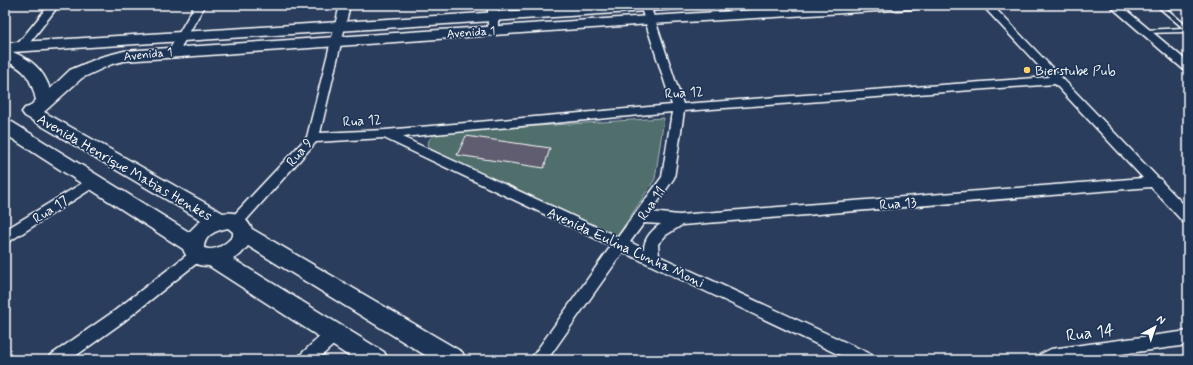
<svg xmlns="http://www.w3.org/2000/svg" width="1193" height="365" viewBox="0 0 1193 365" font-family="Mynerve,sans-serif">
<rect width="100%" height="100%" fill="#2b3d5c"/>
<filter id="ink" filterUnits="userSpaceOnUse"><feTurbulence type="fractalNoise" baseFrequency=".025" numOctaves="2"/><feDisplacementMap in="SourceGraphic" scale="8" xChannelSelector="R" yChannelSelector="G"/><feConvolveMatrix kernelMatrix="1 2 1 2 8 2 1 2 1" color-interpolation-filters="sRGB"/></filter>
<g filter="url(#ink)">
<path fill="#506e6c" stroke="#a8b6b6" d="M 664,118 L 655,179 L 617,237 L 430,149 C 424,139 435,133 444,132 Z"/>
<polygon fill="#615d6f" stroke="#fff" points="466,136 550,148 544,168 457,155"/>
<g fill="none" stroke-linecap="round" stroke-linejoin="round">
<g stroke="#fff" stroke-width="3">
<polygon id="lane" points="1156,5 1162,5 1188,27 1188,30 1184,32 1144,33 1144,31 1146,30 1183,28"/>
</g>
<g stroke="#fff" stroke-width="3">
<g id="street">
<polygon points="49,5 59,5 24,50 16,50 15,48 16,46"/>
<polygon points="195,5 205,5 177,54 169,54 168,52"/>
<path d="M 340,5 L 350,5 L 320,133 L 385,130 L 672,105 L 640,5 L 650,5 L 683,104 L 1049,77 L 982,5 L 992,5 L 1158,178 L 1161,179 L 1162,182 L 1188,209 L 1188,223 L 1183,222 L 1151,187 L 682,225 L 666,235 L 658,244 L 659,256 L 873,355 L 875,360 L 850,360 L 623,252 L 547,360 L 530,360 L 611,246 L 384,138 L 316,142 L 241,226 L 236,227 L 231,226 L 229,222 L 231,218 L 307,137 ZM 1055,84 L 1143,178 L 679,215 L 651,212 L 674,178 L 684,111 ZM 672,112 L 662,177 L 618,237 L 402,137 ZM 644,223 L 661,224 C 653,229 644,238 644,249 L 630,242 Z"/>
<polygon points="488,5 498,5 498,31 493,34 488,31"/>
<polygon points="1109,5 1120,5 1188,62 1188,71 1184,70"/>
<polygon points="94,176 99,178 100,181 99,184 10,241 5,243 5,230"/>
<polygon points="197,249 202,251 204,255 202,259 123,322 70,360 49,360 51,355 113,312 192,251"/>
<polygon points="334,327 340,329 342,334 340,339 317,360 298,360 300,355 328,329"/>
<polygon points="1188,331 1188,345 1077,360 1037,360 1039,355 1051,349"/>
</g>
</g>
<g stroke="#fff" stroke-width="3">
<path id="secondary" d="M 610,5 L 685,5 L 683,8 L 678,9 L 12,52 C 31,59 43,69 50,89 L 70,70 L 101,57 L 124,51 L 650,16 L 837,5 L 920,5 L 918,8 L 913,9 L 650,24 L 124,61 L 112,64 L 82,78 L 44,112 L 223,213 C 236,211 246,217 252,229 L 462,352 L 466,360 L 433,360 L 248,246 L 240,255 L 233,259 L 384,352 L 388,360 L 355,360 L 209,266 C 196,266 188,262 183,249 L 5,134 L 5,120 L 12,122 L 189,232 L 201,220 L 25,116 L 22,112 L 25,108 L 29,107 L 36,100 C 31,79 26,69 5,61 L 5,43 ZM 228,228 L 233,232 L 233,236 C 226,244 215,252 204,248 C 204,235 217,230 228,228 Z"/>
</g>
<use href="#lane" fill="#1d3557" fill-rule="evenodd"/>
<use href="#street" fill="#1d3557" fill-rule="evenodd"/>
<use href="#secondary" fill="#1d3557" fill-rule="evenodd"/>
</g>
</g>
<circle fill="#ffd166" stroke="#1d3557" stroke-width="1.5" cx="1027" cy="70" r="4"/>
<g text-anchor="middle" stroke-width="3.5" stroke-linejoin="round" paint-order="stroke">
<g font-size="12" fill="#fff" stroke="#1d3557">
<text transform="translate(471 32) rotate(-4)" y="4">Avenida 1</text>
<text transform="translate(148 54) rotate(-6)" y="4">Avenida 1</text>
</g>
<g font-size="14" fill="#fff" stroke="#1d3557" text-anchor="start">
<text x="1035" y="75">Bierstube Pub</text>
</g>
<g font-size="14" fill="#fff" stroke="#1d3557">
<text transform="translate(684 92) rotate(-4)" y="5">Rua 12</text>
<text transform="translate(362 120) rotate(-4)" y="5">Rua 12</text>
<text transform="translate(299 152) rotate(-50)" y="5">Rua 9</text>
<text transform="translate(125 167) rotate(30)" y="5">Avenida Henrique Matias Henkes</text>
<text transform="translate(651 203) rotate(-55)" y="5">Rua 11</text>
<text transform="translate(898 203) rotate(-5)" y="5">Rua 13</text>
<text transform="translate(50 209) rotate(-33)" y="5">Rua 17</text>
<text transform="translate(626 247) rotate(25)" y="5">Avenida Eulina Cunha Moni</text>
</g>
<g font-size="17" fill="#fff" stroke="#1d3557">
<text transform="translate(1090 332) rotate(-7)" y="6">Rua 14</text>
</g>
</g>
<rect width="1193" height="365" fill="none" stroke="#1d3557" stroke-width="20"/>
<rect x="10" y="10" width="1173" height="345" fill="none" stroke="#fff" stroke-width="1.5" filter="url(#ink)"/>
<g transform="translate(1155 327) rotate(40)" stroke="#1d3557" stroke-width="3" paint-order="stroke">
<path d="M0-3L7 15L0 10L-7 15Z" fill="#ffffff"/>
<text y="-6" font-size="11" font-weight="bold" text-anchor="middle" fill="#ffffff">N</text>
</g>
</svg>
